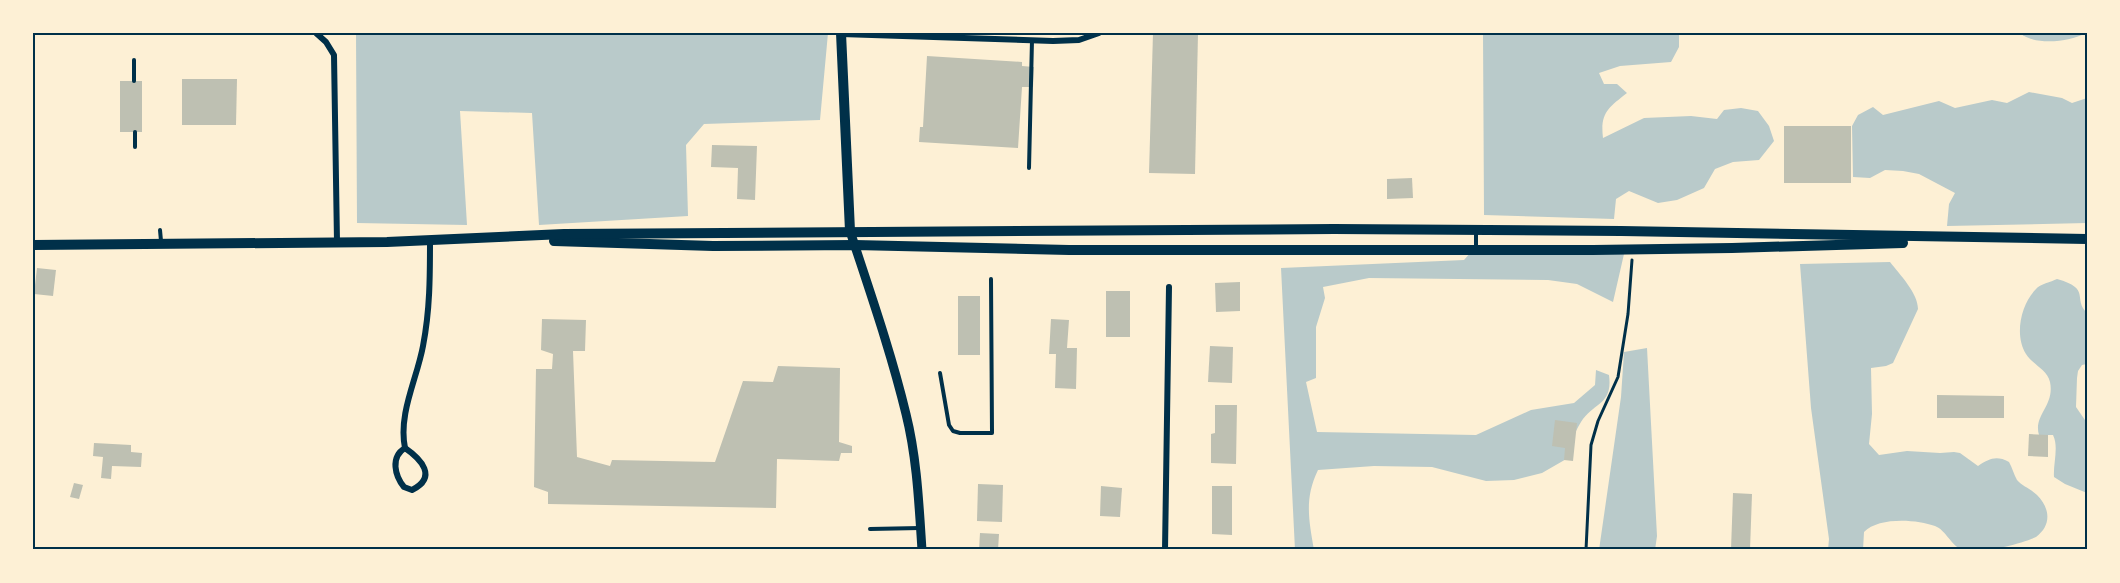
<svg xmlns="http://www.w3.org/2000/svg" width="2120" height="583" viewBox="0 0 2120 583" font-family="'Nunito Sans',sans-serif">
<rect width="100%" height="100%" fill="#fdf0d5"/>
<g fill="#b9caca">
<polygon points="356,33 828,33 820,120 704,124 686,145 688,216 539,225 532,113 460,111 467,225 357,223"/>
<path d="M 1483,33 L 1679,33 L 1679,47 L 1671,62 L 1620,66 L 1599,73 L 1604,84 L 1617,84 L 1627,93 C 1608,108 1600,113 1603,138 L 1644,118 L 1691,116 L 1717,119 L 1724,110 L 1741,108 L 1758,111 L 1769,126 L 1774,141 L 1759,160 L 1733,162 L 1715,169 L 1704,188 L 1677,200 L 1658,203 L 1629,191 L 1616,199 L 1614,219 L 1484,215 Z"/>
<path d="M 2020,33 L 2086,33 C 2070,42 2034,46 2020,33 Z"/>
<polygon points="2029,92 2062,98 2072,103 2087,98 2087,223 1947,226 1949,204 1955,193 1919,174 1903,171 1885,170 1870,178 1853,177 1852,126 1858,115 1873,107 1883,115 1939,101 1955,108 1992,100 2007,103"/>
<path d="M 1471,252 L 1624,254 L 1613,302 L 1577,284 L 1548,280 L 1369,278 L 1323,287 L 1325,298 L 1316,327 L 1316,378 L 1306,382 L 1317,432 L 1476,435 L 1531,410 L 1574,403 L 1595,385 L 1596,370 L 1609,375 C 1613,405 1594,402 1581,422 C 1574,433 1570,445 1568,458 L 1542,473 L 1514,480 L 1486,481 L 1432,467 L 1374,466 L 1318,470 C 1304,499 1309,520 1314,550 L 1295,550 L 1281,268 L 1464,260 Z"/>
<path d="M 1890,262 C 1900,275 1918,293 1918,309 L 1893,363 L 1886,366 L 1871,368 L 1872,414 L 1869,444 L 1879,455 L 1907,451 L 1940,453 L 1954,452 L 1960,453 L 1978,466 C 1989,459 1996,455 2009,462 C 2012,467 2014,475 2017,480 C 2022,486 2031,489 2037,495 C 2050,508 2052,525 2036,537 C 2021,544 1980,554 1963,550 C 1951,546 1946,530 1935,526 C 1916,519 1878,517 1864,532 L 1863,550 L 1828,550 L 1829,539 L 1811,408 L 1800,264 Z"/>
<path d="M 2057,279 C 2092,289 2072,298 2087,313 L 2087,364 L 2082,365 L 2078,371 L 2077,378 L 2076,407 L 2087,423 L 2087,493 L 2065,484 L 2054,477 C 2053,464 2059,447 2053,435 L 2039,435 C 2033,415 2055,406 2050,382 C 2047,369 2033,365 2026,354 C 2014,335 2021,304 2036,289 C 2040,284 2051,282 2057,279 Z"/>
<polygon points="1647,348 1657,536 1655,550 1599,550 1621,397 1624,352"/>
</g>
<g fill="#bec0b2">
<polygon points="1153,33 1198,33 1195,174 1149,173"/>
<polygon points="927,56 1022,62 1022,66 1034,67 1033,87 1022,87 1018,148 919,142 920,127 923,127"/>
<polygon points="182,79 237,79 236,125 182,125"/>
<rect x="120" y="81" width="22" height="51"/>
<rect x="1784" y="126" width="67" height="57"/>
<polygon points="712,145 757,146 755,200 737,199 738,168 711,167"/>
<polygon points="1412,178 1413,198 1387,199 1387,179"/>
<polygon points="37,268 56,270 53,296 34,294"/>
<polygon points="1240,282 1240,311 1216,312 1215,283"/>
<rect x="1106" y="291" width="24" height="46"/>
<rect x="958" y="296" width="22" height="59"/>
<polygon points="542,319 586,320 585,351 573,351 577,457 610,466 612,460 715,462 743,381 773,382 778,366 840,368 839,442 852,446 852,453 841,453 839,461 777,459 776,508 548,504 548,492 534,487 536,369 552,369 553,354 541,350"/>
<polygon points="1051,319 1069,320 1067,348 1077,348 1076,389 1055,388 1056,354 1049,354"/>
<polygon points="1210,346 1233,347 1232,383 1208,382"/>
<polygon points="1937,395 2004,396 2004,418 1937,418"/>
<polygon points="1215,405 1237,405 1236,464 1211,463 1211,434 1215,433"/>
<polygon points="1555,420 1577,423 1573,461 1564,460 1565,448 1552,446"/>
<polygon points="2029,434 2048,435 2048,457 2028,456"/>
<polygon points="94,443 131,445 131,452 142,453 141,467 112,466 111,479 101,478 103,457 93,456"/>
<polygon points="74,483 83,485 79,499 70,497"/>
<polygon points="978,484 1003,485 1002,522 977,521"/>
<polygon points="1101,486 1122,488 1120,517 1100,516"/>
<polygon points="1212,486 1232,486 1232,535 1212,534"/>
<polygon points="1733,493 1752,494 1750,550 1731,550"/>
<polygon points="980,533 999,534 998,550 979,550"/>
</g>
<g fill="none" stroke-linecap="round" stroke-linejoin="round">
<polyline stroke="#003049" stroke-width="3" points="1586,550 1591,445 1598,421 1618,377 1628,314 1632,260"/>
<g stroke="#003049" stroke-width="4">
<polyline points="134,60 134,81"/>
<polyline points="135,132 135,147"/>
<polyline points="1029,168 1032,40"/>
<polyline points="160,230 161,241"/>
<polyline points="1476,247 1476,231"/>
<polyline points="940,373 949,425 953,431 960,433 992,433 991,279"/>
<polyline points="870,529 920,528"/>
</g>
<g stroke="#003049" stroke-width="6">
<polyline points="316,33 326,42 334,55 337,242"/>
<polyline points="841,34 1053,41 1079,40 1099,33"/>
<path d="M 405,448 C 398,414 417,379 423,346 C 430,310 430,276 430,240"/>
<path d="M 405,448 C 421,459 438,477 412,490 L 404,487 C 395,476 390,457 405,448 Z"/>
<polyline points="1165,550 1169,287"/>
</g>
<path stroke="#003049" stroke-width="9" d="M 850,231 C 870,292 891,352 906,414 C 917,458 919,505 922,550"/>
<polyline stroke="#003049" stroke-width="10" points="841,33 850,231"/>
<g stroke="#003049" stroke-width="10">
<polyline points="554,241 713,246 855,245 1069,250 1593,250 1732,248 1903,243"/>
<polyline points="33,245 387,242 564,234 1334,229 1621,231 2087,239"/>
</g>
</g>
<rect width="2120" height="583" fill="none" stroke="#fdf0d5" stroke-width="69"/>
<rect x="34" y="34" width="2052" height="514" fill="none" stroke="#003049" stroke-width="2"/>
</svg>
